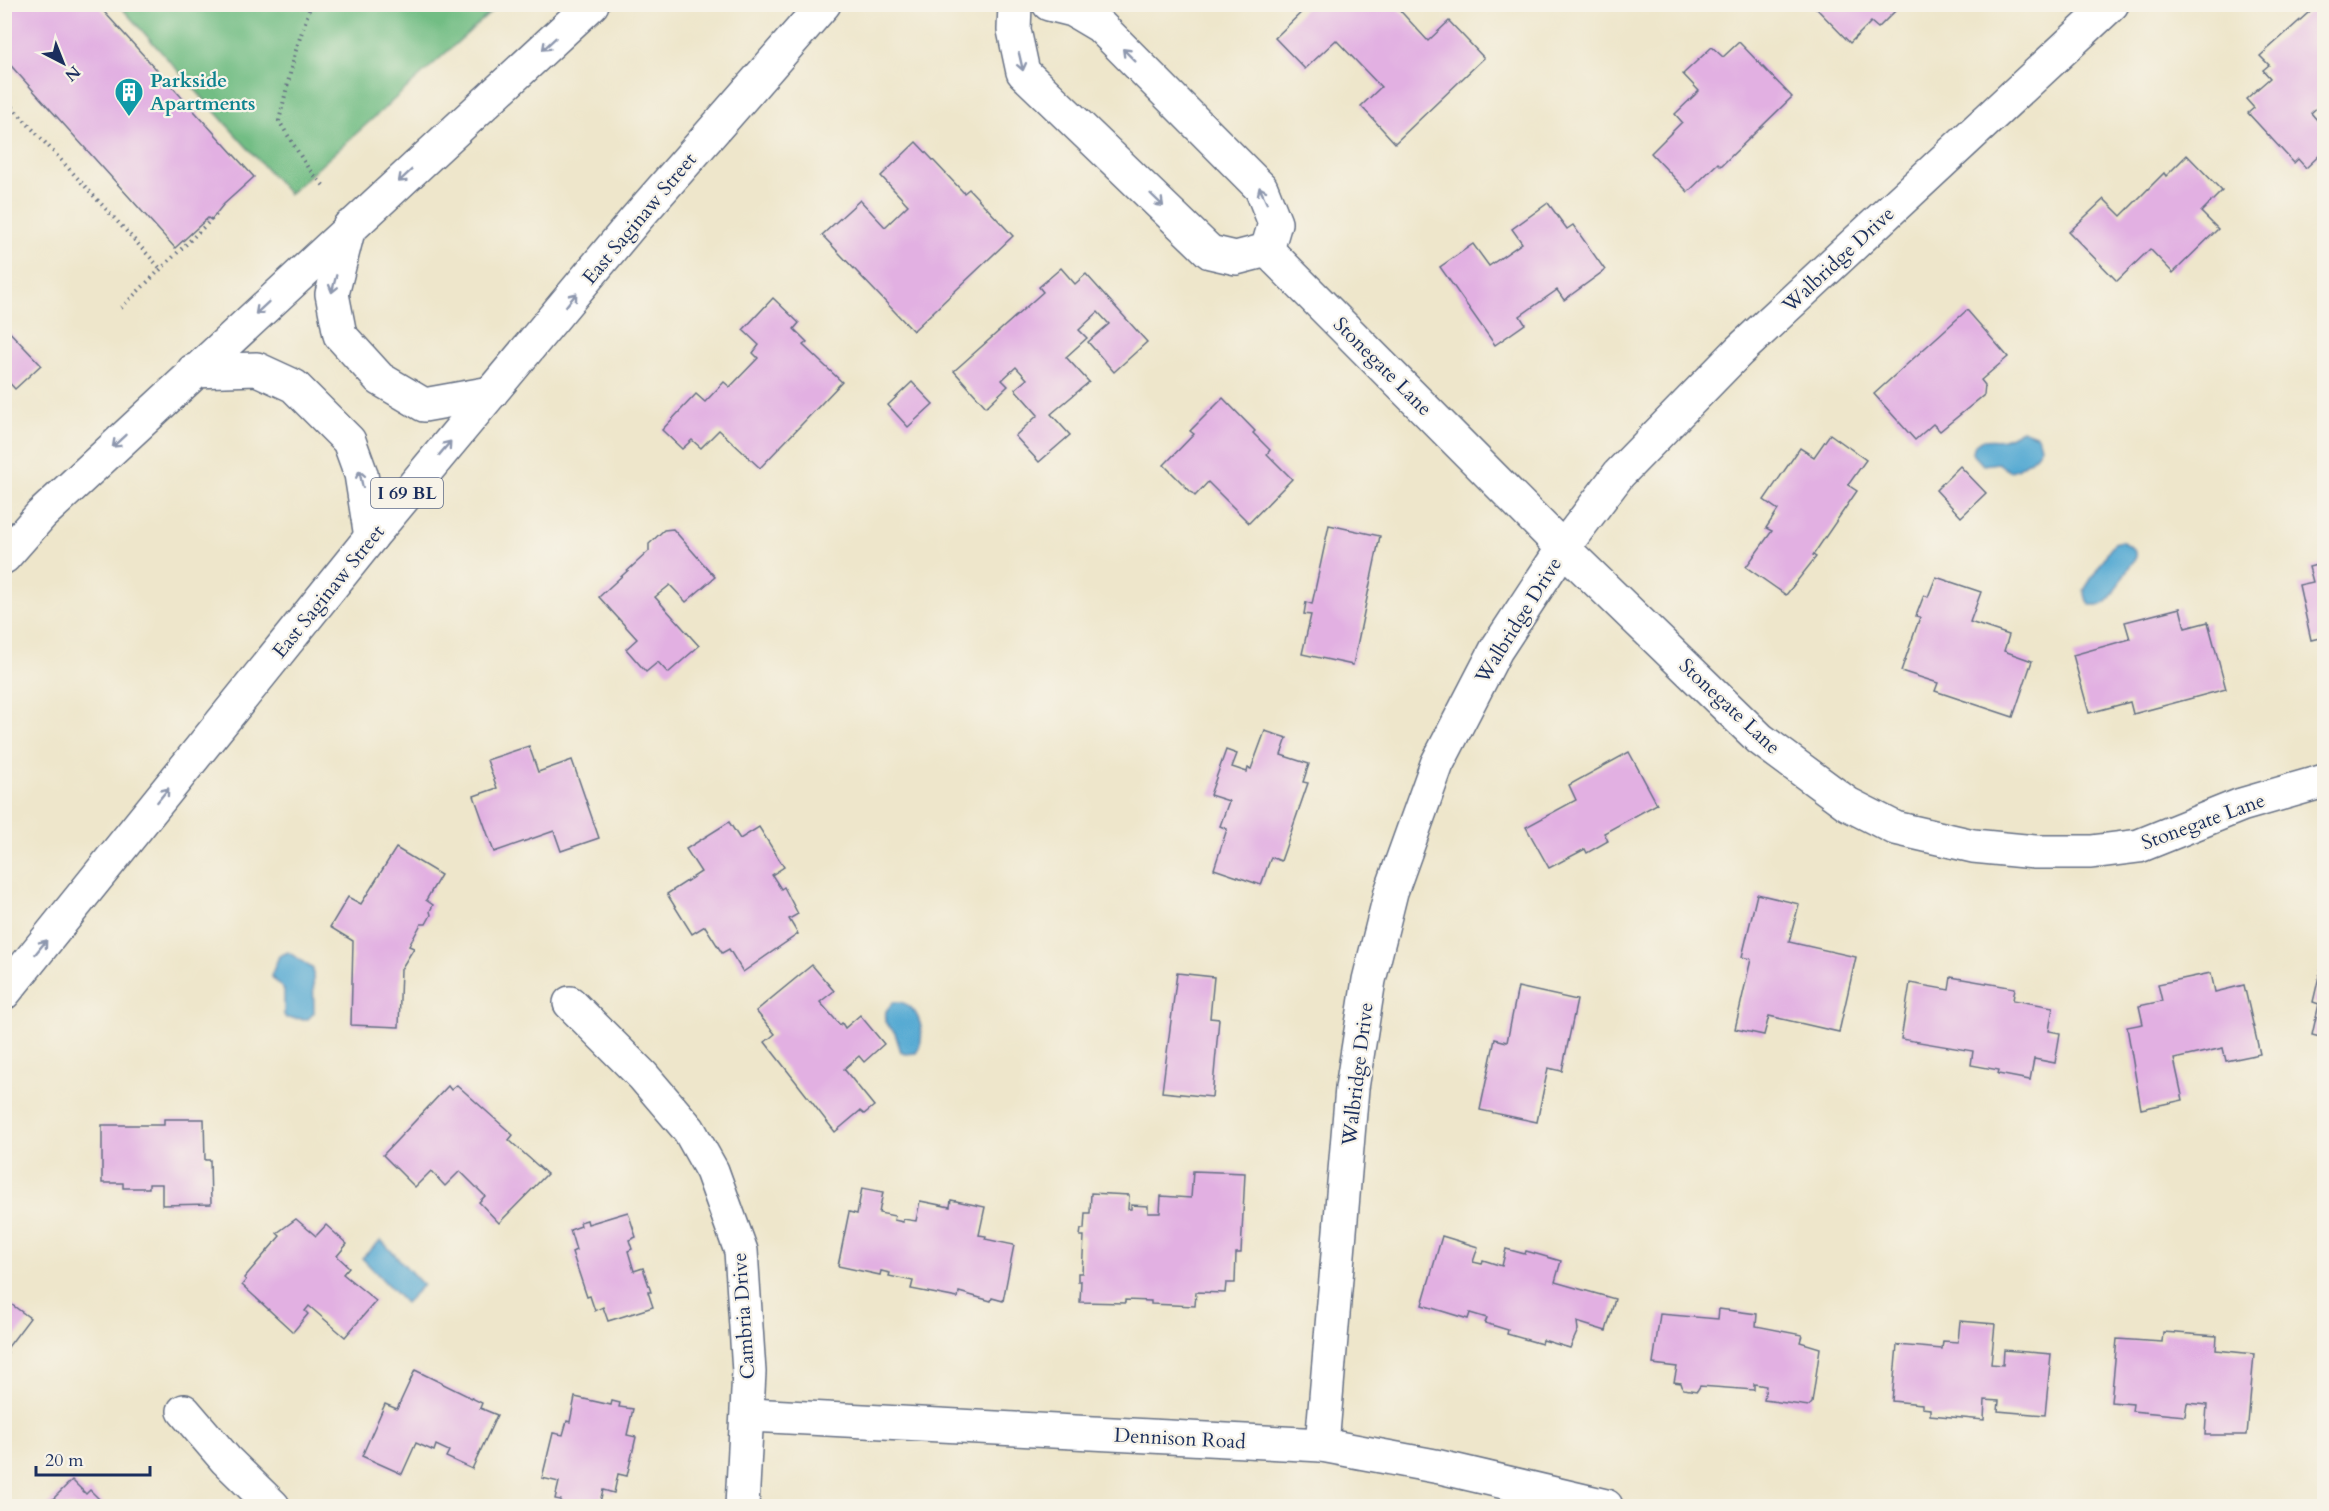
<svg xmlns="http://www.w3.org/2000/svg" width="2329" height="1511" viewBox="0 0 2329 1511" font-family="Cardo,serif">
<rect width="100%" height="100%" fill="#f7f3e8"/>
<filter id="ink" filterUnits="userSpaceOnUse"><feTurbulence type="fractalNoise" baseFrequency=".0167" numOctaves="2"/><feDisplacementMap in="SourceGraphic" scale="12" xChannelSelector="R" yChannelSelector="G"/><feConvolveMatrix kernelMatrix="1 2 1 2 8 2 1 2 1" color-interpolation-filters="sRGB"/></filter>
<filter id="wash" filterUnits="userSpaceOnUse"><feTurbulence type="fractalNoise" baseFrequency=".008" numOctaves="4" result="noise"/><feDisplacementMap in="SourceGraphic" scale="24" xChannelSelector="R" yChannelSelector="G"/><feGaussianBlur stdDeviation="1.35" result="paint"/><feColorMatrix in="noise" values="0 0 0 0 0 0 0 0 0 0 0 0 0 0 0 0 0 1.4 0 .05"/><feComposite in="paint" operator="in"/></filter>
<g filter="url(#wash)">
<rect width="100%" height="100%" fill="#eee6cb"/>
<polygon fill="#72bd84" stroke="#467671" stroke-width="1.5" points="119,5 499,5 289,194"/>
<g fill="#57aad3" stroke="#396c98" stroke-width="1.5">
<path d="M 2022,430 L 2038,436 L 2041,447 C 2037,457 2019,470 2009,471 L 1998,463 L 1983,465 L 1973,454 C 1973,433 1992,442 2004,439 C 2010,437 2016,433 2022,430 Z"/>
<polygon points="2121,541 2134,549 2136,557 2108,601 2102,605 2091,605 2087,601 2084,590 2114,543"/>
<polygon points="288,952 313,969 314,1013 308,1019 286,1018 284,1015 284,990 271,976 279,956"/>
<path d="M 893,1002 C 918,999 929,1035 916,1053 L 905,1054 L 901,1052 L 895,1033 L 885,1022 L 886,1011 Z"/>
<polygon points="381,1240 423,1285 405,1303 362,1258"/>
</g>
<g id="blocks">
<g fill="#e2b0e2">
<polygon points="4,4 97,4 254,177 223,205 211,220 208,218 175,248 4,58"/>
<polygon points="1310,4 1394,4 1428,41 1449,21 1484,58 1395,143 1361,106 1381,87 1336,40 1305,69 1275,38"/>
<polygon points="1818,4 1891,4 1895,11 1878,28 1871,22 1850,43 1815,7"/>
<polygon points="2317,5 2324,13 2324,101 2311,113 2324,128 2324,151 2306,168 2298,159 2294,163 2248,113 2254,108 2246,99 2270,78 2263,70 2269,65 2260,56"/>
<polygon points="1739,42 1792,97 1721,166 1718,163 1688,192 1651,153 1682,122 1675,114 1699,91 1683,74 1712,47 1723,57"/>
<polygon points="916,142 964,193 969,189 1013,236 913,331 822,235 860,200 885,227 908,205 881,176"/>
<polygon points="2187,155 2222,191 2201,212 2218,229 2173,273 2150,249 2117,281 2069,232 2104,199 2121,216 2164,173 2166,176"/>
<polygon points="1548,203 1567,229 1573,225 1605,270 1564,300 1557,290 1520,316 1525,324 1495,345 1440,267 1473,244 1489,266 1522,243 1512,229"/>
<polygon points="1061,268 1075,284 1086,274 1147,342 1114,372 1088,342 1109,324 1098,312 1079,330 1087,338 1066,357 1089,382 1051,414 1070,435 1039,462 1015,436 1038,415 1015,389 1027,379 1016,367 1002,380 1008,386 986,407 954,371 1043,292 1039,287"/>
<polygon points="773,298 799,323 794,329 807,342 803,345 842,382 760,468 719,430 701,448 692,440 682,449 662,430 696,394 705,402 724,382 730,387 758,358 753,353 759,345 743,330"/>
<polygon points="1967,310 2008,357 1981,380 1985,385 1984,395 1940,431 1933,424 1915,440 1874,394"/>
<polygon points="4,326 41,365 15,389 4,377"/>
<polygon points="912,382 933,404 908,427 888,405"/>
<polygon points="1223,398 1255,431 1253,433 1270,450 1267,454 1292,479 1249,523 1208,482 1195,496 1164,465 1194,434 1190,431"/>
<polygon points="1830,434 1866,460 1848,485 1857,491 1813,555 1816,557 1786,595 1746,567 1772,531 1766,528 1778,510 1764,500 1800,448 1814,457"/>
<polygon points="1960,466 1986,493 1961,517 1936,490"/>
<polygon points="1329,525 1380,536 1353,665 1302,654 1311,615 1304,614 1306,602 1312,604"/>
<polygon points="673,529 715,577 686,602 670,585 655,597 699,646 668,673 658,662 646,672 626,649 637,639 599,597 649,551 649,544 664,530"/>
<polygon points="2324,563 2324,637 2311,640 2299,585 2313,582 2309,567"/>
<polygon points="1936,577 1981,592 1970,622 2009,635 2004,651 2032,661 2013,717 1935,691 1938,683 1901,671 1920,617 1916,616 1924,595 1928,597"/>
<polygon points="2180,608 2185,628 2208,622 2226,689 2133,714 2130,702 2089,713 2073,655 2130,639 2125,622"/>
<polygon points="1265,731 1287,738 1281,755 1309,764 1303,782 1308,783 1281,861 1271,857 1261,885 1214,869 1227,829 1220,826 1229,801 1210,795 1226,750 1237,754 1232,767 1247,772 1248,768 1251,769"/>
<polygon points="529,746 538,772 572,760 599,838 561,851 554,831 494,852 474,796 497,788 487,760"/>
<polygon points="1629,752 1657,804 1604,833 1608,841 1587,853 1585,849 1549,868 1526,827 1576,800 1569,785"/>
<polygon points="729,822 740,839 759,827 784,867 772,875 781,889 784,887 798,914 789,919 798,934 743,972 729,949 722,953 705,926 692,934 667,894 701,872 686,849"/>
<polygon points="396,848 441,875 426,900 433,905 430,911 431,915 426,924 421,924 409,946 414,948 401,969 399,1027 351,1025 353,941 330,927 348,897 361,904"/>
<polygon points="1757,894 1799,904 1789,942 1856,957 1839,1032 1769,1016 1764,1035 1735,1029 1751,959 1742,957"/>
<polygon points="2324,955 2324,1038 2312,1035 2319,1004 2313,1002"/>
<polygon points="812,965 834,991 820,1002 840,1025 842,1023 845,1028 860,1015 884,1044 864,1062 859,1056 844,1069 874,1106 864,1114 860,1111 835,1132 765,1042 775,1034 756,1011"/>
<polygon points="1177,973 1214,977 1210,1018 1219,1019 1212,1097 1162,1092"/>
<polygon points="2211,973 2215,992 2244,985 2260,1054 2226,1061 2223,1048 2174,1059 2183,1100 2141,1109 2127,1027 2143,1024 2139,1006 2162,1001 2158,984"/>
<polygon points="1951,977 2015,988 2013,1000 2053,1007 2049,1031 2060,1033 2055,1063 2034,1059 2030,1080 1998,1074 1999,1070 1971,1065 1973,1051 1901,1039 1910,983 1949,990"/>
<polygon points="1518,987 1577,1000 1562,1071 1548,1068 1537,1122 1480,1110 1495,1039 1507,1042"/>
<polygon points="457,1085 513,1135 509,1140 547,1174 499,1223 479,1202 485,1196 460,1171 445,1186 431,1171 415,1187 383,1155 448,1086 451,1090"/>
<polygon points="164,1119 204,1119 205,1160 210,1160 211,1204 162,1205 162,1184 149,1184 149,1188 123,1188 123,1183 102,1183 102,1125 164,1125"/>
<polygon points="1193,1171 1245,1173 1241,1253 1236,1253 1235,1283 1226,1283 1225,1293 1196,1292 1195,1306 1151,1304 1151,1301 1125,1300 1125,1303 1080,1302 1081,1281 1078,1281 1078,1273 1082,1273 1084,1236 1080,1236 1081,1229 1084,1229 1085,1213 1090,1213 1091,1193 1129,1195 1128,1209 1131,1209 1131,1205 1148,1206 1148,1213 1160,1213 1161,1196 1191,1198"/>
<polygon points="862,1188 883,1192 879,1213 895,1216 894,1220 903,1222 903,1219 916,1221 920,1201 950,1207 951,1200 985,1207 979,1235 986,1236 985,1239 1014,1245 1003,1301 992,1298 991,1301 959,1292 958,1298 911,1289 913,1281 889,1276 890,1273 881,1271 880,1275 838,1266 849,1212 857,1214"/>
<polygon points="628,1212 636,1237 629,1240 632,1249 628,1251 634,1271 643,1268 651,1292 648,1292 653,1307 608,1321 603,1307 595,1311 590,1296 587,1297 572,1252 576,1250 570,1230 581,1226 580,1222 587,1220 588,1224"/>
<polygon points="296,1219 316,1236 326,1225 347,1244 337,1256 349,1267 343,1274 376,1301 345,1337 309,1306 305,1311 308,1314 293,1332 242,1285 246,1280 244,1278 280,1236 277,1233"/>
<polygon points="1442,1236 1478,1247 1473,1262 1482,1264 1483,1260 1502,1266 1506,1249 1525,1254 1526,1251 1561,1261 1555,1282 1615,1299 1606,1331 1577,1322 1578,1330 1570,1348 1543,1340 1542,1344 1507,1334 1508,1330 1485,1323 1487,1318 1470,1313 1468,1319 1422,1305"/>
<polygon points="4,1299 30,1318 5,1351 8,1353 4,1357"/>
<polygon points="1719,1309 1757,1314 1756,1326 1802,1335 1800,1342 1820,1348 1812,1403 1809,1406 1764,1400 1766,1386 1754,1384 1754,1390 1700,1386 1697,1391 1683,1389 1681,1383 1674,1382 1677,1367 1653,1364 1660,1314 1718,1319"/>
<polygon points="1960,1321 1995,1324 1991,1364 2003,1365 2004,1350 2051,1354 2045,1415 1998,1411 1999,1401 1985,1400 1984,1420 1930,1415 1930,1409 1922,1408 1922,1404 1892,1401 1897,1345 1942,1349 1943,1341 1958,1342"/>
<polygon points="2163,1332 2217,1336 2216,1350 2254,1354 2247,1435 2205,1435 2207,1405 2187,1403 2185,1416 2132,1411 2133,1404 2111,1402 2117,1339 2162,1342"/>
<polygon points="415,1370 482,1403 480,1408 497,1415 472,1469 446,1457 449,1451 436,1445 434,1451 416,1443 402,1474 362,1456 385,1404 397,1409"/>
<polygon points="575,1397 611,1405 612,1401 620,1403 619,1407 633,1409 627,1435 636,1437 627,1476 618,1474 614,1493 603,1490 599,1506 560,1506 561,1500 555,1499 559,1482 542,1478 553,1433 563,1435 567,1421 570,1422"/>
<polygon points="72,1480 86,1494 90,1490 106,1506 46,1506"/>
</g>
</g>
</g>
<g filter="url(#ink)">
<use href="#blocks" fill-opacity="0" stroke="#656f84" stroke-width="1.5"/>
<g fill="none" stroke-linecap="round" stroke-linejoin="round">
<g stroke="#656f84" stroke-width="36">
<g id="street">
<polyline points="1015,4 1014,30 1023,72 1210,252 1236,258 1267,250"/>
<polyline points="1049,4 1073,10 1100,26 1261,188 1275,223 1267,250"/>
<polyline points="1267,250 1563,548 1760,739 1848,804 1895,828 1973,846 2035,852 2091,852 2139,846 2241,805 2324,781"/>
<polyline points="570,1003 643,1076 689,1130 712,1171 741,1251 749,1372 742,1506"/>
<polyline points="184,1411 226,1460 273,1506"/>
<polyline points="749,1415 1322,1445 1440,1467 1606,1506"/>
<polyline points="1322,1445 1352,1088 1369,980 1391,892 1437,764 1496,650 1563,548 1619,474 1739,351 2112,4"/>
</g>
</g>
<g stroke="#656f84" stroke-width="36">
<g id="primary">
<polyline points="349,227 332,294 340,335 380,379 424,405 491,393"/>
<polyline points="193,371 257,369 294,386 349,441 361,474 371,537"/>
<polyline points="4,557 41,515 592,4"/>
<polyline points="4,993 371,537 635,220 824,4"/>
</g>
</g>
<g stroke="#656f84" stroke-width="4" stroke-dasharray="1.5 4.5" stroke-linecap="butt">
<polyline points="311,4 295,53 279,121 308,168 324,186"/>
<polyline points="4,98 160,268"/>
<polyline points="121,308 219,212"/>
</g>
<use href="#street" stroke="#fff" stroke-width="33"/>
<use href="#primary" stroke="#fff" stroke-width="33"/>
</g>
<defs><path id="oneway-shaft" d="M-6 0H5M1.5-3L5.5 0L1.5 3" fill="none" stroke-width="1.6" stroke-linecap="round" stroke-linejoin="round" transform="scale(1.5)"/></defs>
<g stroke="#8d97ae">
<use href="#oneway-shaft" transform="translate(549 44) rotate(137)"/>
<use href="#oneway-shaft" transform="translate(1129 55) rotate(-135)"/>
<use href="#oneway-shaft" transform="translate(1021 62) rotate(77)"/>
<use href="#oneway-shaft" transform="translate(405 176) rotate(137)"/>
<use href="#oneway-shaft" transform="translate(1263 195) rotate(-115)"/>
<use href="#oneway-shaft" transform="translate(1157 200) rotate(44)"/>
<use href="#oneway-shaft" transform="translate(334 284) rotate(105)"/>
<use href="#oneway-shaft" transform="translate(571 300) rotate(-51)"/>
<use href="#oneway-shaft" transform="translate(262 308) rotate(137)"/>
<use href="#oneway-shaft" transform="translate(119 441) rotate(137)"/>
<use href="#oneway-shaft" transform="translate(445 448) rotate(-50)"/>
<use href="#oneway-shaft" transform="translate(361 479) rotate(-102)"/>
<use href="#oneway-shaft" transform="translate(163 795) rotate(-51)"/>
<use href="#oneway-shaft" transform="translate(41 947) rotate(-51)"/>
</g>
</g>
<defs>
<g id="building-pin" transform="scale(1.5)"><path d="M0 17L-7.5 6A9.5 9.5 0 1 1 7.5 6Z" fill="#0f9aa8" stroke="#f7f3e8"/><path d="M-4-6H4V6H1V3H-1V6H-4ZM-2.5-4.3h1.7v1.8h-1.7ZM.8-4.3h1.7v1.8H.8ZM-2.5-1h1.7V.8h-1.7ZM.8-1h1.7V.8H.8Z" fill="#fff"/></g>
</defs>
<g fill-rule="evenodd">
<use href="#building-pin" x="129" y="92"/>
</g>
<g text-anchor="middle" stroke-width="4.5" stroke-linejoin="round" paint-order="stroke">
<rect fill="#f7f3e8" stroke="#5d6a87" stroke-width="1.5" x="371" y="478" width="72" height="30" rx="4.5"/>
<g font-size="18" font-weight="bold" fill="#1b2f5e">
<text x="407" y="499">I 69 BL</text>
</g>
<g font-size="20" font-weight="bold" fill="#0d838f" stroke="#f7f3e8" text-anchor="start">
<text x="150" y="87">Parkside<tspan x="150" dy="23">Apartments</tspan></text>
</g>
<g font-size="20" fill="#1b2f5e" stroke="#f7f3e8">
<text transform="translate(639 218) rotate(-50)" y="7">East Saginaw Street</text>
<text transform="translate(1838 259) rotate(-43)" y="7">Walbridge Drive</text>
<text transform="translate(1383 366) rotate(45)" y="7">Stonegate Lane</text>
<text transform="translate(328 591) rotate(-51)" y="7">East Saginaw Street</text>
<text transform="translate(1518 620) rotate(-58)" y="7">Walbridge Drive</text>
<text transform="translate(1730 706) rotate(43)" y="7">Stonegate Lane</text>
<text transform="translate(2203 821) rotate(-20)" y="7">Stonegate Lane</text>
<text transform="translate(1357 1074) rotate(-83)" y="7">Walbridge Drive</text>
<text transform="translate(743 1316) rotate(-94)" y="7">Cambria Drive</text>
<text transform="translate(1180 1438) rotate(3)" y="7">Dennison Road</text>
</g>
</g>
<rect width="2329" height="1511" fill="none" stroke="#f7f3e8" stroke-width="24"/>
<g transform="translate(63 63) rotate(138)" stroke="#f7f3e8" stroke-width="4.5" paint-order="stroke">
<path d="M0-4.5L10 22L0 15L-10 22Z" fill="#1b2f5e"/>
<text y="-9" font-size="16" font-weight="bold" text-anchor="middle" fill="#1b2f5e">N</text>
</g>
<path d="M36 1466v9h114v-9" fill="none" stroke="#1b2f5e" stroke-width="3"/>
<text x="45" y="1466" font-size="18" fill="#1b2f5e" stroke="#f7f3e8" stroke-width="4.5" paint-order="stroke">20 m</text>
</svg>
